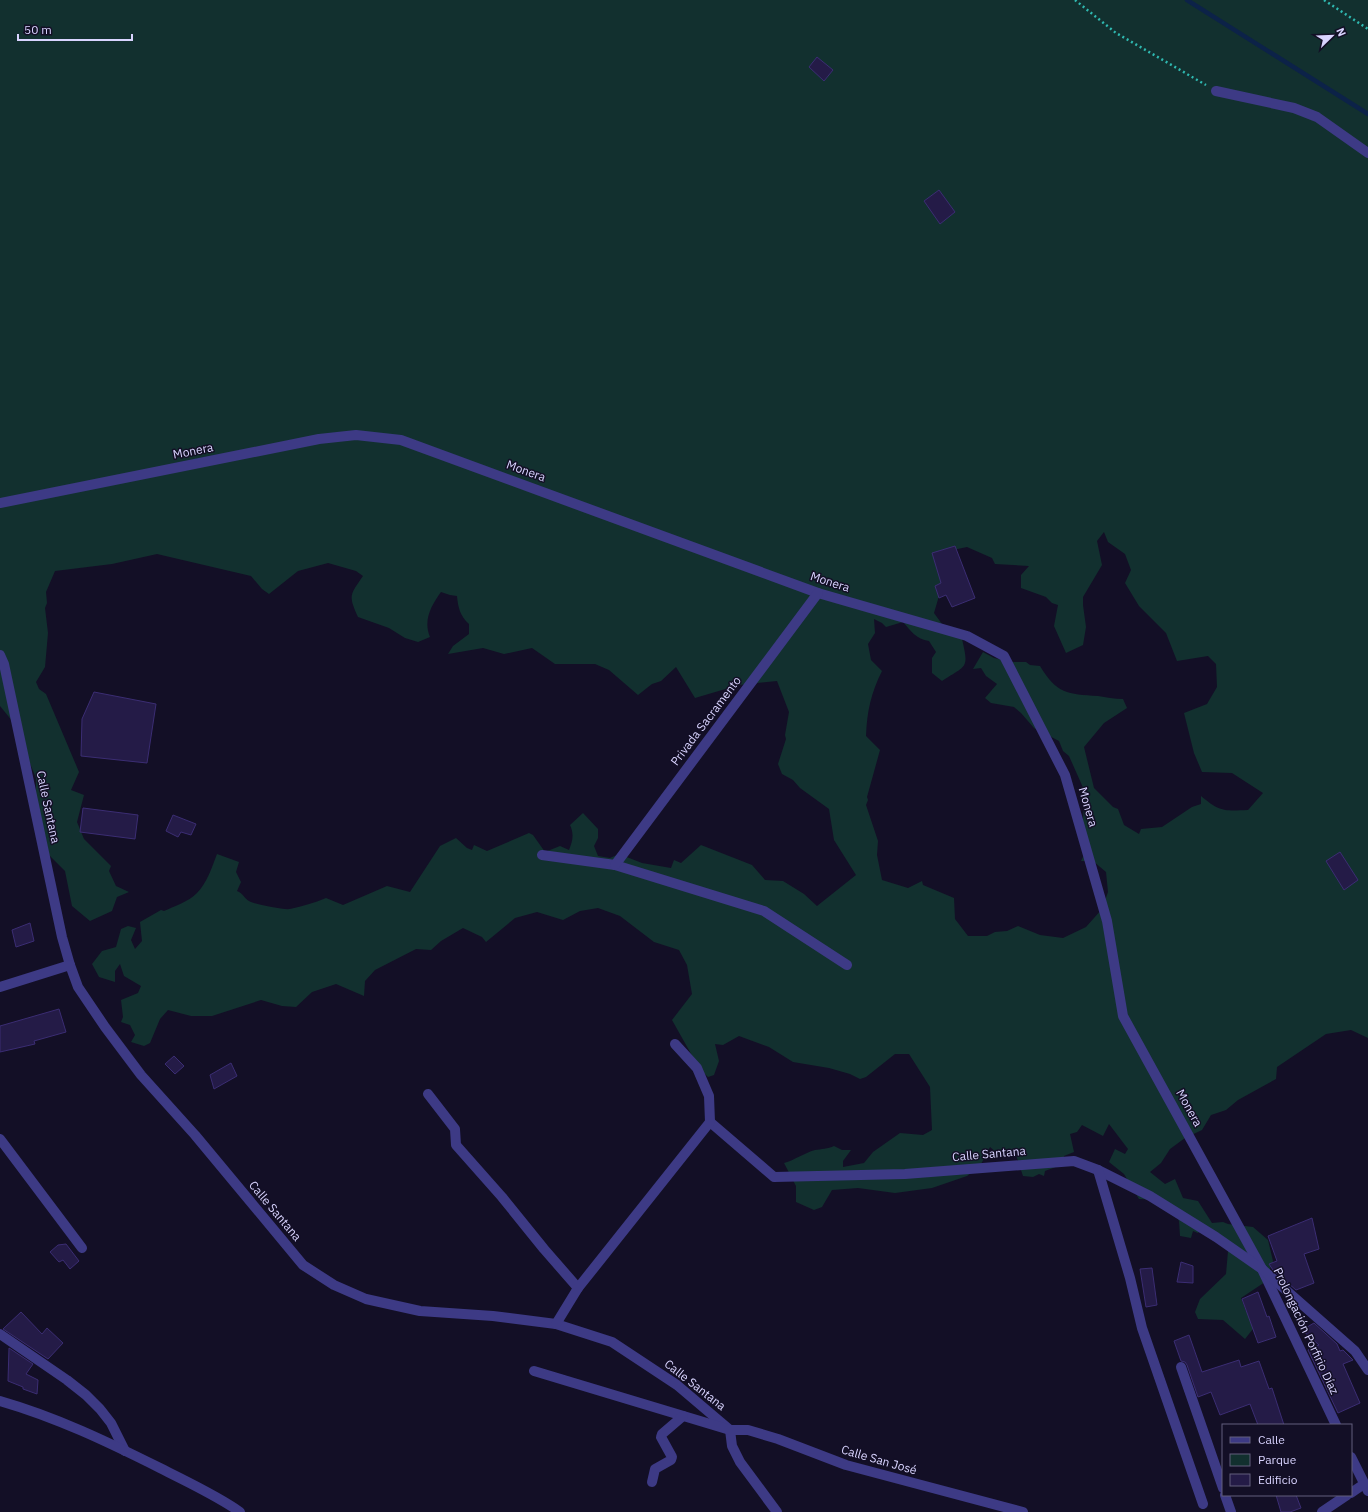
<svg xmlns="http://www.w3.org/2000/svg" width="1368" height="1512" viewBox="0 0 1368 1512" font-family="'IBM Plex Sans',sans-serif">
<rect width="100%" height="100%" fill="#130f26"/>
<path fill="#12302f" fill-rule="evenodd" d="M 0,0 L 1368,0 L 1368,1038 L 1351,1030 L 1326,1034 L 1277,1067 L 1276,1079 L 1238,1100 L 1226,1110 L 1211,1115 L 1202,1130 L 1185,1138 L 1170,1149 L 1161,1163 L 1150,1172 L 1165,1184 L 1175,1179 L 1183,1198 L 1198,1201 L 1212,1223 L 1223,1222 L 1228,1224 L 1253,1227 L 1268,1240 L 1273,1261 L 1265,1282 L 1241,1298 L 1246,1311 L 1260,1320 L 1245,1339 L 1223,1320 L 1198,1319 L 1195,1312 L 1200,1299 L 1226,1274 L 1228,1251 L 1203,1227 L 1198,1233 L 1193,1231 L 1191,1238 L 1180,1236 L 1179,1221 L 1172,1208 L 1161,1200 L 1139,1199 L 1124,1174 L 1109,1162 L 1115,1149 L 1125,1154 L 1128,1149 L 1109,1124 L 1103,1136 L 1082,1125 L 1077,1132 L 1070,1134 L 1074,1152 L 1064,1156 L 1061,1165 L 1045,1171 L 1044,1176 L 1039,1174 L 1033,1177 L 1023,1176 L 1015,1152 L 996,1152 L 990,1147 L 980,1166 L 967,1176 L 932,1188 L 895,1193 L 858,1188 L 832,1190 L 822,1207 L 814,1210 L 796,1202 L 796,1186 L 784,1163 C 795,1160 804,1153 815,1150 C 821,1149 828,1149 834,1146 L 842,1150 L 851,1150 L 843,1161 L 843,1167 L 864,1163 L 873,1152 L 900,1133 L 923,1135 L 932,1130 L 930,1087 L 909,1054 L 895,1054 L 866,1077 L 860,1079 L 850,1074 L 829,1068 L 793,1062 L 769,1047 L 739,1036 L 723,1045 L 715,1044 L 719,1061 L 714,1075 L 708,1077 L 699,1068 L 672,1020 L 692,994 L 687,965 L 679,950 L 654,942 L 620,916 L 598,908 L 580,911 L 563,920 L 537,912 L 515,918 L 486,942 L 482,937 L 463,928 L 441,941 L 431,950 L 416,949 L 375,970 L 365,981 L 364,996 L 336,984 L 312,992 L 296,1007 L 282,1006 L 261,1000 L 212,1016 L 191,1016 L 168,1010 L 160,1019 L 150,1043 L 144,1046 L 131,1042 L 135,1035 L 130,1025 L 121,1022 L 123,1017 L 121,1000 L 138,993 L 141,986 L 124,976 L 120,964 L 115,971 L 115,982 L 99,977 L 92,964 L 102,951 L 116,947 L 121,929 L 128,926 L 136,928 L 131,940 L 135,949 L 142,941 L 140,922 L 161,910 L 164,911 C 175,906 188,902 197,893 C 207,883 212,867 217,854 L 239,862 L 236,872 L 241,882 L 237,891 C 243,893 245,900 251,902 C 258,905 284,910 290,909 C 303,906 314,903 326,898 L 343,905 L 387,886 L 410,892 L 440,846 L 456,838 L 467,848 L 472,850 L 474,845 L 487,851 L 529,833 L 533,835 L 545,852 L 560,846 L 569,850 C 573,840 574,834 570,825 L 583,813 L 598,829 L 598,838 L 594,846 L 598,856 L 610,858 L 619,854 L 642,863 L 671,868 L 674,860 L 681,863 L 701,845 L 752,865 L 765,880 L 783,881 L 804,894 L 817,906 L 856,875 L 834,840 L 829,809 L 800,788 L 793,780 L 782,774 L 778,764 L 786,739 L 785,735 L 789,712 L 777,681 L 739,685 L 695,698 L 676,667 L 661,681 L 652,684 L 638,695 L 609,670 L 595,664 L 555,664 L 532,648 L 504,654 L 483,648 L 448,654 L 453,646 L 469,634 L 469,624 C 460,616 458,607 457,596 L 450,595 L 441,592 C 431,606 423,620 430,637 L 418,642 L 405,638 L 389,628 L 358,617 C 348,595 350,595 363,576 L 356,571 L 328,563 L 298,571 L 269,594 L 262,589 L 251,576 L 157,554 L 112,564 L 55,571 L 46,592 L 47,603 L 45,608 L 48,633 L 45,667 L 36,682 L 39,689 L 46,694 L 79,772 L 71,790 L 84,795 L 77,822 L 84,839 L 111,866 L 109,871 L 116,886 L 129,892 L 117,897 L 112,911 L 90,921 L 72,906 L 65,871 L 49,855 L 45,835 L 36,805 L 36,778 L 13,722 L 0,706 ZM 1104,532 L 1108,542 L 1125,554 L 1131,570 L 1125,583 L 1139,606 L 1166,633 L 1177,661 L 1208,656 L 1216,664 L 1217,687 L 1207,704 L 1184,713 L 1194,753 L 1202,772 L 1232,773 L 1263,793 L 1248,810 C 1224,811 1220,812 1201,796 L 1201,804 L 1192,807 L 1162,827 L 1141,829 L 1139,834 L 1124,825 L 1118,809 L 1113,807 L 1094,788 L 1084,747 L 1104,723 L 1127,708 L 1123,699 C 1114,699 1106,697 1098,696 C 1067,694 1057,694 1040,666 L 1030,665 L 1026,662 L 1012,662 L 994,658 L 983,652 L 973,669 L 981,668 L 986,676 L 997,684 L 985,698 L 991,703 L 1014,707 L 1021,713 L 1034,728 L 1059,741 L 1063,751 L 1069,756 L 1085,792 L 1082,832 L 1085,853 L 1081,861 L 1093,861 L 1106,872 L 1108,892 L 1102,909 L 1086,927 L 1063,938 L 1040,935 L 1018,926 L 1007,931 L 995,932 L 987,936 L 968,936 L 955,919 L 954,898 L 923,885 L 922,881 L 908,888 L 882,880 L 877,855 L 878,841 L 866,805 L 868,800 L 867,797 L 880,750 L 866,736 C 867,711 871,693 882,671 L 871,660 L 868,644 L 875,633 L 874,619 L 882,623 L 886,627 L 903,622 C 911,631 916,639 929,641 L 936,652 L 932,658 L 932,673 L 942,681 C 967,665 969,669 962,639 L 942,624 L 934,613 L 944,579 L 939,550 L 948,551 L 967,547 L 992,558 L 995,564 L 1029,566 L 1021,575 L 1021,588 L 1046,597 L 1052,603 L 1058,605 L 1054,626 L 1066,653 L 1083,645 L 1086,627 L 1083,605 L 1083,597 L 1102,565 L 1097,541 Z"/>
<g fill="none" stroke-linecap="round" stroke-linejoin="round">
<polyline stroke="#0c2248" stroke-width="4.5" points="1187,0 1368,114"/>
</g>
<g fill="#241b47" stroke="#3b2d73">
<polygon points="817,57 833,70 824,81 809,67"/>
<polygon points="939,190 955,212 940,224 924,201"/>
<polygon points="955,546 975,598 952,607 946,595 939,598 935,586 941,583 932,553"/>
<polygon points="94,692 156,704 147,763 81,756 82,719"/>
<polygon points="83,808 138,815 135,839 80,832"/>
<polygon points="173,815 196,824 191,835 181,832 178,837 166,831"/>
<polygon points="1340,852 1358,880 1344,890 1326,861"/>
<polygon points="30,923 34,941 16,947 12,930"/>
<polygon points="59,1009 66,1032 34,1041 35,1044 0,1052 0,1026"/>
<polygon points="174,1056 184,1066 175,1074 165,1064"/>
<polygon points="231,1063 237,1076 214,1089 210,1075"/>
<polygon points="1312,1218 1319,1249 1304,1254 1314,1283 1296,1290 1273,1270 1269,1264 1277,1261 1268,1236"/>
<polygon points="66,1244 79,1261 70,1269 63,1260 59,1262 50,1252 58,1245"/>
<polygon points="1181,1262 1193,1266 1193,1283 1177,1282"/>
<polygon points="1152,1268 1157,1305 1146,1307 1140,1269"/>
<polygon points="1258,1292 1267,1317 1269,1316 1276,1337 1258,1343 1242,1299"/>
<polygon points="21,1312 42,1334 47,1328 63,1343 48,1359 3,1329"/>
<polygon points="1314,1323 1337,1344 1340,1351 1343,1350 1353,1360 1343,1364 1360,1403 1338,1413 1308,1350 1319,1345 1302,1330"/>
<polygon points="1189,1335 1202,1372 1239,1360 1241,1367 1259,1361 1269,1389 1272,1388 1284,1425 1258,1425 1250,1404 1220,1415 1211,1392 1198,1397 1187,1365 1185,1362 1181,1361 1174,1341"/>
<polygon points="9,1348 33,1364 26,1374 38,1380 37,1394 23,1389 23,1387 8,1381"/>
<polygon points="1276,1495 1296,1495 1301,1508 1290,1512 1281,1512"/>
</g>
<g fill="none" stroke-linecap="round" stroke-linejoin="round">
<g stroke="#2fb8b0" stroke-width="2.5" stroke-dasharray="2 3" stroke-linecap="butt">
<polyline points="1075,0 1116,33 1206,85"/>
<polyline points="1324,0 1368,29"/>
</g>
<g stroke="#3d3a85" stroke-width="10">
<polyline points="1216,91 1294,108 1317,117 1368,153"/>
<polyline points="0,503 319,439 356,435 401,440 818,593 967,636 1004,656 1065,775 1107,921 1123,1016 1262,1269 1336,1425"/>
<polyline points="0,655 4,664 62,937 70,965 78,987 105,1027 141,1075 195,1135 303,1265 334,1285 366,1299 420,1311 493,1316 556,1324 612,1342 677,1385 730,1430 732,1446 740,1462 777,1512"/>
<polyline points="542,855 615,865 764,911 847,965"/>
<polyline points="615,865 818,593"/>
<polyline points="0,987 70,965"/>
<polyline points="428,1094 455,1129 456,1145 502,1197 544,1249 578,1288"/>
<polyline points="710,1122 774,1177 905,1174 1074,1161 1098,1170 1150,1196 1216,1237 1262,1269 1355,1351 1368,1370"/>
<polyline points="0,1139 82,1248"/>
<polyline points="1098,1170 1130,1278 1142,1328 1203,1504"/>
<polyline points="556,1324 578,1288 710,1122 709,1096 697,1068 675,1044"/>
<polyline points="0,1334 67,1380 86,1395 100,1409 111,1423 125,1451"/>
<polyline points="1181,1367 1223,1488"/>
<polyline points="534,1371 730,1430 748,1430 778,1439 846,1465 1023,1512"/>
<path d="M 0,1401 C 56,1417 108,1442 160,1468 C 187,1482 216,1495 240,1512"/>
<polyline points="1351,1457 1368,1491"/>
<polyline points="652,1482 655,1469 671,1460 672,1457 661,1437 662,1434 683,1416"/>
<polyline points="1351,1493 1364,1484"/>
<polyline points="1225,1495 1231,1512"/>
<polyline points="1322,1512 1347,1495"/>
</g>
</g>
<g text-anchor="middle" stroke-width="3" stroke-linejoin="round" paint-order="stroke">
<g font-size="12" fill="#d9d4ff" stroke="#130f26">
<text transform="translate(193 451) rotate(-11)" y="4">Monera</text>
<text transform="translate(526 471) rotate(20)" y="4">Monera</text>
<text transform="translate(830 582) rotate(18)" y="4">Monera</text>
<text transform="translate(706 721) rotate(-53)" y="4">Privada Sacramento</text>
<text transform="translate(48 807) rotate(78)" y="4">Calle Santana</text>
<text transform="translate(1088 807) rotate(74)" y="4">Monera</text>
<text transform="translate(1189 1108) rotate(61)" y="4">Monera</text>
<text transform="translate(989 1154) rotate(-5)" y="4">Calle Santana</text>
<text transform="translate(275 1211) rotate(50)" y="4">Calle Santana</text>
<text transform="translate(1306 1331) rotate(65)" y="4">Prolongación Porfirio Díaz</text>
<text transform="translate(695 1385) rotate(38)" y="4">Calle Santana</text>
<text transform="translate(879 1460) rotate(16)" y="4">Calle San José</text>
</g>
</g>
<rect x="1222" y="1424" width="130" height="72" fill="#130f26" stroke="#625e7d"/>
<rect x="1230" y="1437" width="20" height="6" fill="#3d3a85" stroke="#625e7d"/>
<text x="1258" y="1444" font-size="12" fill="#d9d4ff">Calle</text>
<rect x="1230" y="1454" width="20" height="12" fill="#12302f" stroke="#625e7d"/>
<text x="1258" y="1464" font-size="12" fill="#d9d4ff">Parque</text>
<rect x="1230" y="1474" width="20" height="12" fill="#241b47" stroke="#625e7d"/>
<text x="1258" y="1484" font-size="12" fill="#d9d4ff">Edificio</text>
<g transform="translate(1332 36) rotate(67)" stroke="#130f26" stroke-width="3" paint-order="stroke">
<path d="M0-3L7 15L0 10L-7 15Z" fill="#d9d4ff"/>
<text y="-6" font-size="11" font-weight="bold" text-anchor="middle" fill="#d9d4ff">N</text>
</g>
<path d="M18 34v6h114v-6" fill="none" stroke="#d9d4ff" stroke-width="2"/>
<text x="24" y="34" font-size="12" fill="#d9d4ff" stroke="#130f26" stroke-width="3" paint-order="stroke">50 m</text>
</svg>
